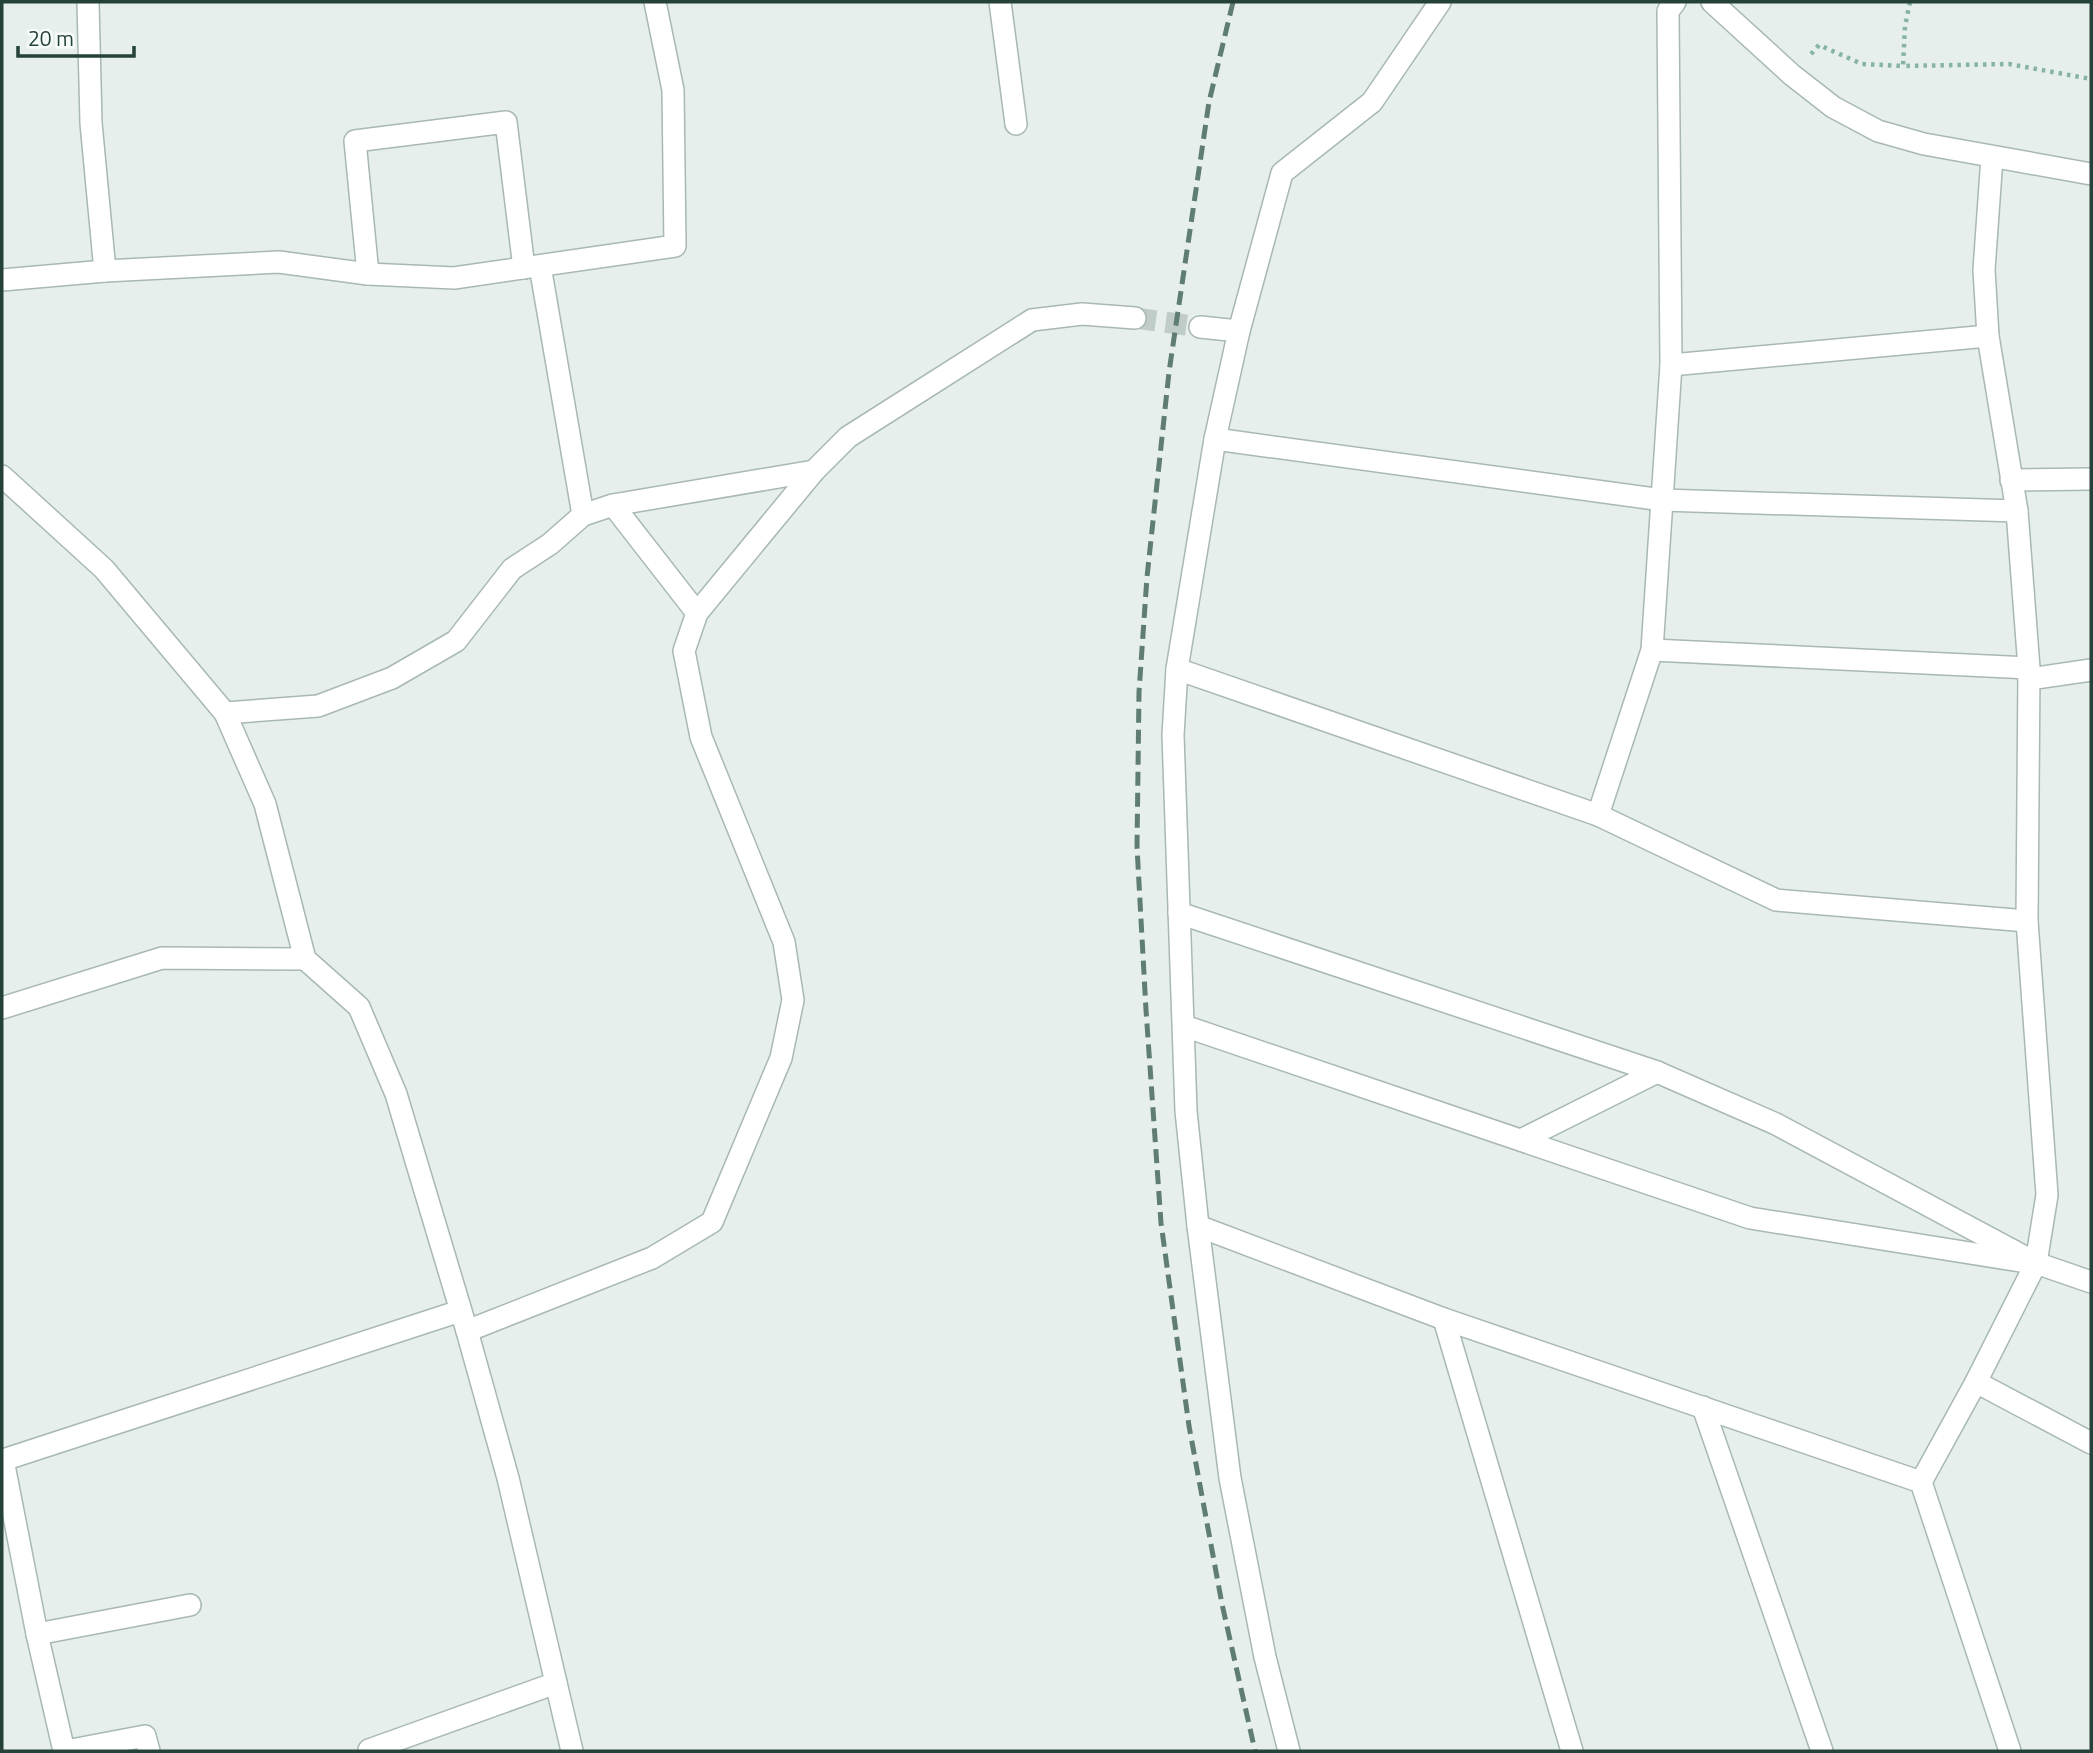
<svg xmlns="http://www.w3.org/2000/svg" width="2093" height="1753" viewBox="0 0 2093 1753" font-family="'Titillium Web',sans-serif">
<rect width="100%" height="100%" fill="#e6efeb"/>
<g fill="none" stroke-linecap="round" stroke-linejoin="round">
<polyline stroke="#bfccc8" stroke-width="21" stroke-dasharray="21 10" stroke-linecap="butt" points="1135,318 1200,327"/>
<g stroke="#a8b8b2" stroke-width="24">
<g id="minor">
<polyline points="88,2 91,123 105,271"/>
<polyline points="1000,2 1016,124"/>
<polyline points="1712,2 1792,75 1833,107 1878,131 1924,144 2091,174"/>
<polyline points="540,266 583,515"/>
<polyline points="368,274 355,141 506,122 524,268"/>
<polyline points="2,280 105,271 279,262 368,274 454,278 675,246 673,90 655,2"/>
<polyline points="1200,327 1239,331"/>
<polyline points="1671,365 1988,336"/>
<polyline points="1215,439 1662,500 2017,511"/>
<polyline points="2,476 104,569 225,713 265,804 305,959 359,1007 396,1094 467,1331 508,1478 572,1751"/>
<polyline points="2011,480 2091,479"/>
<polyline points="613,505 697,613"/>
<polyline points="1652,650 2029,668"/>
<polyline points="1177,669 1598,815 1776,900 2027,921"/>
<polyline points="2029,679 2091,670"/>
<polyline points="225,713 318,706 392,678 456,641 512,569 550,544 583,515 613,505 814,471"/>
<polyline points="1598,815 1652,650 1671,365 1668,11 1675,2"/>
<polyline points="1179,913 1657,1072 1776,1124 2036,1263 2091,1282"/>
<polyline points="2,1008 162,958 305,959"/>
<polyline points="1184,1026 1750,1218 2020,1261"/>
<polyline points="1521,1140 1657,1072"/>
<polyline points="1198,1226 1444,1319 1921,1482 2010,1751"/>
<polyline points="1444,1319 1572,1751"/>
<polyline points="467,1331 652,1258 712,1222 781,1058 793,1000 784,942 701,737 684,651 697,613 814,471 848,437 1032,320 1082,314 1135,318"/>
<polyline points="1976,1382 2091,1443"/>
<polyline points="1703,1407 1822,1751"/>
<polyline points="1921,1482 1976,1382 2036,1263 2047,1195 2027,921 2029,668 2017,511 1988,336 1984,270 1992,157"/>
<polyline points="37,1634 190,1605"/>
<polyline points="369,1750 556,1683"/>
<polyline points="64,1751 37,1634 3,1460 460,1311"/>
<polyline points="66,1751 145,1736 149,1751"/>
<polyline points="1289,1751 1265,1657 1230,1478 1198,1226 1186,1111 1173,735 1177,669 1215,439 1239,331 1282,173 1372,102 1440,2"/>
</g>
</g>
<g stroke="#86b3a5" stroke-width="4.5" stroke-dasharray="3.5 5" stroke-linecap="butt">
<polyline points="1910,2 1905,26 1903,66 2009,64 2091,79"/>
<polyline points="1811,54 1819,45 1862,64 1903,66"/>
</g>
<use href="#minor" stroke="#fff" stroke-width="21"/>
<polyline stroke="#5f7d75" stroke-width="5" stroke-dasharray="14 7" stroke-linecap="butt" points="1233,2 1209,102 1169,372 1147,577 1139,692 1137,847 1146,1010 1161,1223 1189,1426 1222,1604 1255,1751"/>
</g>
<rect width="2093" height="1753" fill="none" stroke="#24423a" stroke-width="7"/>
<path d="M18 46v10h116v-10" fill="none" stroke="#24423a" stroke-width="3.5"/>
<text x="28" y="46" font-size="21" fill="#24423a" stroke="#f7fbf9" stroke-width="5" paint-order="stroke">20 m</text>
</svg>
